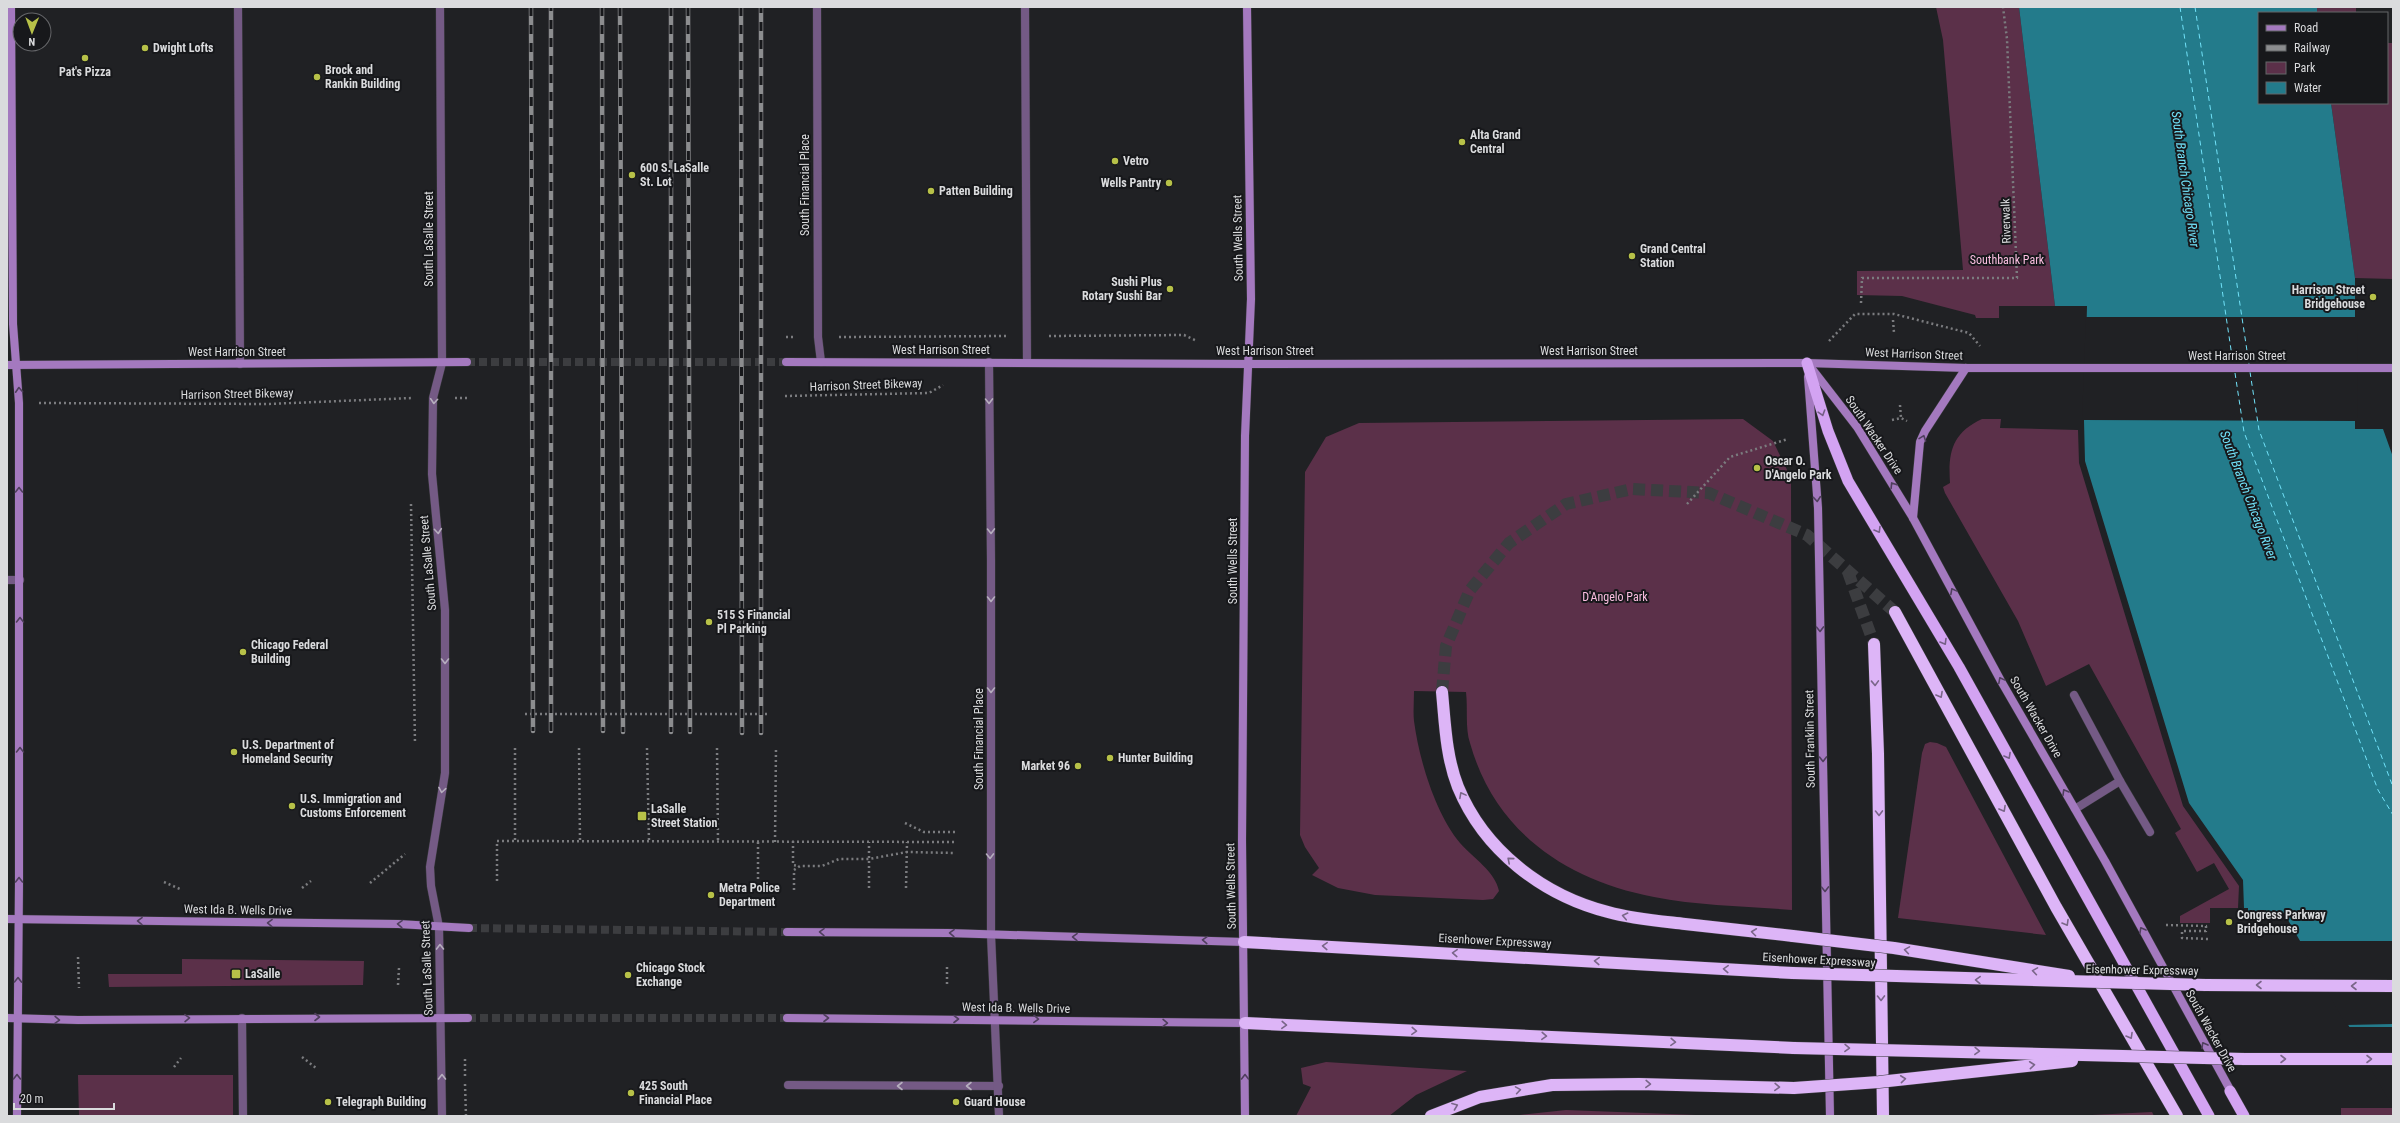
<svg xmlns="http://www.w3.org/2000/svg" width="2400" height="1123" viewBox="0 0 2400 1123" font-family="'Roboto Condensed',sans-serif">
<rect width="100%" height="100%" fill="#202124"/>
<g fill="#5b3049">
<polygon points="1936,7 2019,7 2055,306 1999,306 1999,318 1976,318 1975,315 1902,296 1857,295 1857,271 1963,270 1943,40"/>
<rect x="2317" y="7" width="39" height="6"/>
<polygon points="2387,43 2392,43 2393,67 2393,279 2355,278 2331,103 2387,103"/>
<path d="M 1743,419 L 1773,441 L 1791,478 L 1792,910 C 1746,906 1699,906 1654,897 C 1566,880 1495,832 1470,743 C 1465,728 1468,709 1466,692 L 1414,691 C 1414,701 1413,712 1414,721 C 1419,759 1435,813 1460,843 C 1473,858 1495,871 1499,891 L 1493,899 L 1483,900 L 1375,895 L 1338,888 L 1312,875 L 1319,868 L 1305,847 L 1300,835 L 1305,472 L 1326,437 L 1359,423 Z"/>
<path d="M 1982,419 L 2001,419 L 2000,428 L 2078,430 L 2079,463 L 2183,806 L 2239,886 L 2238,908 L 2210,908 L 2210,923 L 2180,923 L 2180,916 L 2229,889 L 2214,863 L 2197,872 L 2175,833 L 2181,829 L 2089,664 L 2046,686 L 2018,621 L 1945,493 L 1943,487 L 1950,483 C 1948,452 1952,433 1982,419 Z"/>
<polygon points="1930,742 1937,743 1946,747 2046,935 1898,918 1922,753 1925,744"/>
<polygon points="182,959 364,961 363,985 109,987 108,974 182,974"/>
<polygon points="1326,1062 1467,1071 1416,1095 1389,1116 1296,1116 1311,1087 1303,1084 1301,1068"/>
<polygon points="78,1075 233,1075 233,1116 79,1116"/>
<polygon points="2393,1108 2393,1116 2341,1116 2341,1108"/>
<polygon points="1566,1110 1722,1116 1511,1116"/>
<polygon points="2152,1112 2154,1116 2092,1116 2092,1115"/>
</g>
<polygon fill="#237b8b" points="2019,7 2317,7 2317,13 2259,13 2259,103 2331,103 2355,278 2355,429 2383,429 2393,457 2393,1103 2284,913 2248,912 2248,908 2244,908 2243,880 2189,803 2085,461 2084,421 2087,306 2055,306"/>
<g fill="#202124">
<polygon points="2086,317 2358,317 2357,421 2082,420"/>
<polygon points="2299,941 2393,941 2393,1024 2346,1025"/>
<polygon points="2347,1027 2393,1027 2393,1105 2391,1104"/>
</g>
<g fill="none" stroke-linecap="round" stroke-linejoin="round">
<g stroke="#71e2f9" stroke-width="1" stroke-dasharray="5 4" stroke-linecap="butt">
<polyline points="2180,7 2233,363"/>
<polyline points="2195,7 2249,364"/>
<polyline points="2250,372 2259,430 2393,787"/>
<polyline points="2235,373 2244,432 2378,790 2393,815"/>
</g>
<g stroke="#3c3d40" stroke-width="8" stroke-dasharray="8 4" stroke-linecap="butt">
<polyline points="467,362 786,362"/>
<polyline points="469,928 787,932"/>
<polyline points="468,1018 787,1018"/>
</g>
<g stroke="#3c3d40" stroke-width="12" stroke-dasharray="12 6" stroke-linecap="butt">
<polyline points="1848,572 1874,644"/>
<polyline points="1442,692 1446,646 1470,590 1509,543 1566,504 1632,489 1709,493 1807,535 1895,612"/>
</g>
<g stroke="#3a3b3e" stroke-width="9">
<g id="service">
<polyline points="238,7 240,364"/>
<polyline points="1025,7 1027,362"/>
<polyline points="7,580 20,580"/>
<polyline points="2074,695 2120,781 2075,809"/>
<polyline points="2120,781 2150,832"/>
<polyline points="439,927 431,886 430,867 445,773 445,610 432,474 433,398 442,363"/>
<polyline points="242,1018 243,1116"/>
<polyline points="788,1085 999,1086"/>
</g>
</g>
<g stroke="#3a3b3e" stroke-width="9">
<g id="minor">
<polyline points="440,7 442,363"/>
<polyline points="817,7 818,337 821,362"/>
</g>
</g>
<g stroke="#3a3b3e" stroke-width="9">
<g id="tertiary">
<polyline points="989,362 991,560 991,935 999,1116"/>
<polyline points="439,927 442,1116"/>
</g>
</g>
<g stroke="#3a3b3e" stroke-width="9">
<g id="secondary">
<polyline points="11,7 13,324 19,403 19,882 17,1116"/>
<polyline points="786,362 1249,364 1807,363 1966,368 2393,368"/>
<polyline points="7,365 467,362"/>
<polyline points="1809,365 1857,427 1913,518 2001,681 2105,861 2233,1095"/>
<polyline points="1808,377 1818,508 1830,1116"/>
<polyline points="1913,518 1920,442 1925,431 1966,368"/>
<polyline points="7,919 398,924 469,928"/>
<polyline points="787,932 948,933 1244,942"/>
<polyline points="7,1018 78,1020 468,1018"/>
<polyline points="787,1018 1245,1023"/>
<polyline points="1245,1116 1242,841 1245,436 1251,299 1247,7"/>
</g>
</g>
<g stroke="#3a3b3e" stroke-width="12">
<g id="trunk">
<polyline points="1807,363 1828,431 1848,481 1959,667 2209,1116"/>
<polyline points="2230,1091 2244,1116"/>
</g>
</g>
<g stroke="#3a3b3e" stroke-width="13">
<g id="motorway">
<polyline points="1895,612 2056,907 2177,1116"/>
<polyline points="1874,644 1878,754 1883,1116"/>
<path d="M 1442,692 C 1445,723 1446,757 1458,787 C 1484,850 1542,895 1608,912 C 1633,919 1659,921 1685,924 C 1721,928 1757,932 1793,936"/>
<polyline points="1244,942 1793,973"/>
<polyline points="2205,985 2393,986"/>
<polyline points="1245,1023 1794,1048"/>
<polyline points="2244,1059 2393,1059"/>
<polyline points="1431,1116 1480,1097 1552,1085 1639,1084 1794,1088"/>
</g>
</g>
<g stroke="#7b7c7f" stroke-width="2.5" stroke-dasharray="2 3" stroke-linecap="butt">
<polyline points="1861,303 1862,278 2017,278 2007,39 2003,7"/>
<polyline points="1893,320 1894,333"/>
<polyline points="1049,336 1184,335 1197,341"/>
<polyline points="786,337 796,337"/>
<polyline points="839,337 1006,336"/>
<polyline points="1829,341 1855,314 1894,314 1969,333 1980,346"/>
<polyline points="785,396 929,393 943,385"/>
<polyline points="455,398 467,398"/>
<polyline points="39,403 268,404 412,398"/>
<polyline points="1900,405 1901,418"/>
<polyline points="1892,420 1901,418 1907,421"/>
<polyline points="411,504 415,744"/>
<polyline points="1687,504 1730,457 1788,439"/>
<polyline points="525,714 770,714"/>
<polyline points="515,748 515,841"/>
<polyline points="579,748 580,841"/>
<polyline points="647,748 649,841"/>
<polyline points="717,748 718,841"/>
<polyline points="905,823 924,832 956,832"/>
<polyline points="793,841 793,865 799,866"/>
<polyline points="758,842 758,882"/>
<polyline points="775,842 776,748"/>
<polyline points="497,881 497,841 956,842"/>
<polyline points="164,882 180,889"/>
<polyline points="370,883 405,854"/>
<polyline points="302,888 311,881"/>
<polyline points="869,888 869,842"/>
<polyline points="906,888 907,842"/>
<polyline points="794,890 794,870 800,866 822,866 839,859 869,859 907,852 955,853"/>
<polyline points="2166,925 2206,926 2206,931 2182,931 2182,938 2209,939"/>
<polyline points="78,957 79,988"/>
<polyline points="947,984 947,967"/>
<polyline points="398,985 399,968"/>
<polyline points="302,1057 316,1068"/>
<polyline points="465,1059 465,1079"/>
<polyline points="174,1067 181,1058"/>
<polyline points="465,1084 466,1116"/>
</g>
<use href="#service" stroke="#745a85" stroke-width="8"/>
<use href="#minor" stroke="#745a85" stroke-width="8"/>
<use href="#tertiary" stroke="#745a85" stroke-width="8"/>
<use href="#secondary" stroke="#a479bf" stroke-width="8"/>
<use href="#trunk" stroke="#d3a3f2" stroke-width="11"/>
<use href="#motorway" stroke="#ddb5f7" stroke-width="12"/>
<g stroke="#8c8d8f" stroke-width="4.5">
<g id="rail">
<polyline points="531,7 533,731"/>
<polyline points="602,7 603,731"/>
<polyline points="620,7 623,732"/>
<polyline points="671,7 671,732"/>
<polyline points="688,7 690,732"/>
<polyline points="741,7 742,733"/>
<polyline points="551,731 551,7"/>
<polyline points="761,733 761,7"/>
</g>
</g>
<use href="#rail" stroke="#17181b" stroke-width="3" stroke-dasharray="9" stroke-linecap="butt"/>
<g stroke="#3a3b3e" stroke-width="13" stroke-linecap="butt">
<g id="motorway-bridge">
<polyline points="1793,936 1894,948 2069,976"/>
<polyline points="1793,973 2205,985"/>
<polyline points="1794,1048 2244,1059"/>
<polyline points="1794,1088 1879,1082 2072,1061"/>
</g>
</g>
<use href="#motorway-bridge" stroke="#ddb5f7" stroke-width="12"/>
</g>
<defs><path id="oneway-chevron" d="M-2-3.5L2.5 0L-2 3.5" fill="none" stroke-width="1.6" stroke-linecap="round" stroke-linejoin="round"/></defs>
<g stroke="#4f3f5d">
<use href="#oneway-chevron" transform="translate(19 390) rotate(-93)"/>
<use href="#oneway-chevron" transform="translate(1923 438) rotate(-70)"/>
<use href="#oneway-chevron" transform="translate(1893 485) rotate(-122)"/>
<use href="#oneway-chevron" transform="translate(19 490) rotate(-90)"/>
<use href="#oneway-chevron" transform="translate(1817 499) rotate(85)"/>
<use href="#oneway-chevron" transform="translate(1953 591) rotate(-118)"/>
<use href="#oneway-chevron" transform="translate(20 620) rotate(-90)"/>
<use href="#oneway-chevron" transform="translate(1820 629) rotate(89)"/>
<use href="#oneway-chevron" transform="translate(2001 680) rotate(-118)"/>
<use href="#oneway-chevron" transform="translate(20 750) rotate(-90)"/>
<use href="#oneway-chevron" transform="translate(1823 759) rotate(89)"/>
<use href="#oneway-chevron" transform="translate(2065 792) rotate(-120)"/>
<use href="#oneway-chevron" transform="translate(19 880) rotate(-90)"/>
<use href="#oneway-chevron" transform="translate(1825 889) rotate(89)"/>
<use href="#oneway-chevron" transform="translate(140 921) rotate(-179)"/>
<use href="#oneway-chevron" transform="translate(270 923) rotate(-179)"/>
<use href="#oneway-chevron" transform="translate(400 924) rotate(-177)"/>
<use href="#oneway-chevron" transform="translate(2142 930) rotate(-119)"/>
<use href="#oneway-chevron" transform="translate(822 932) rotate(-179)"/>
<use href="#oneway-chevron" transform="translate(952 933) rotate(-178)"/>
<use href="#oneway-chevron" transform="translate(1075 937) rotate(-179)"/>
<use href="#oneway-chevron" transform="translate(1205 940) rotate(-177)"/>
<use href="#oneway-chevron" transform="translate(18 980) rotate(-89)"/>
<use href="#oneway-chevron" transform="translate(317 1017)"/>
<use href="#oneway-chevron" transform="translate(187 1018) rotate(-1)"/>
<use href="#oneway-chevron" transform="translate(826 1018)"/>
<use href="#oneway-chevron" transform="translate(956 1019)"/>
<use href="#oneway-chevron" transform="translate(1036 1019) rotate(1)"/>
<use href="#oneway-chevron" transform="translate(57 1020) rotate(2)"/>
<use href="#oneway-chevron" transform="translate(1165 1023) rotate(1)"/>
<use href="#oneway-chevron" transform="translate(2204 1045) rotate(-119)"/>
<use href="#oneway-chevron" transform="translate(17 1077) rotate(-90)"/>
<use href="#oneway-chevron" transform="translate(1245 1077) rotate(-90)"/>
</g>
<g stroke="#b6aebe">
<use href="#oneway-chevron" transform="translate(434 401) rotate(94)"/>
<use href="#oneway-chevron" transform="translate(989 401) rotate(89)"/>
<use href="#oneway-chevron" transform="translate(438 531) rotate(85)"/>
<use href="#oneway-chevron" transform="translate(991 531) rotate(89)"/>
<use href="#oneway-chevron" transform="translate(991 599) rotate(90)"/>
<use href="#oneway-chevron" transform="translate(445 661) rotate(90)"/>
<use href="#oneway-chevron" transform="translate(991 690) rotate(90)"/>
<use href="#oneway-chevron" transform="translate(442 790) rotate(99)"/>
<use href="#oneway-chevron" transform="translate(990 856) rotate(89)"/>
<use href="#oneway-chevron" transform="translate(440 947) rotate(-91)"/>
<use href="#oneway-chevron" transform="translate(442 1077) rotate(-90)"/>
<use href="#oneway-chevron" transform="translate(900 1086) rotate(-180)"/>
<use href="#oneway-chevron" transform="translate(969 1086) rotate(180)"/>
</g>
<g stroke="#755e86">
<use href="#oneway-chevron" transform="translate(1822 413) rotate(73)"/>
<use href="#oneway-chevron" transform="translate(1878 530) rotate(59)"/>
<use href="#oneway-chevron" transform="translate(1944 642) rotate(59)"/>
<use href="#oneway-chevron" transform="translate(2008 756) rotate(61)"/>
</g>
<g stroke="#7a6689">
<use href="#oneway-chevron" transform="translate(1875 683) rotate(88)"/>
<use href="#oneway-chevron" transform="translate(1940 695) rotate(61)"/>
<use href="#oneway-chevron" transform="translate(1462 795) rotate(-118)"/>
<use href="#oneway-chevron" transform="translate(2003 809) rotate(61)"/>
<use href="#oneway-chevron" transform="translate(1879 813) rotate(89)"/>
<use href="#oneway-chevron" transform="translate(1510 860) rotate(-139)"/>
<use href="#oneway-chevron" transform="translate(1625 916) rotate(-168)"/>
<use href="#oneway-chevron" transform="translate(2066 923) rotate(60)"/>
<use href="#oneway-chevron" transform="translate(1754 932) rotate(-173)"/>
<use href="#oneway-chevron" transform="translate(1325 946) rotate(-177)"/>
<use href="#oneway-chevron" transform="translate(1907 950) rotate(-171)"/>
<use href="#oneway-chevron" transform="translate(1455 953) rotate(-177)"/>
<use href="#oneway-chevron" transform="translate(1597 961) rotate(-177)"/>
<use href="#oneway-chevron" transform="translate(1726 969) rotate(-177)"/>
<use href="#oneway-chevron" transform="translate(2035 971) rotate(-171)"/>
<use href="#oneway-chevron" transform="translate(1978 980) rotate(-178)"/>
<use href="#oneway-chevron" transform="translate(2259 985) rotate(-180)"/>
<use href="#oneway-chevron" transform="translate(2354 986) rotate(-180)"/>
<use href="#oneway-chevron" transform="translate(1881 998) rotate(89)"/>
<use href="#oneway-chevron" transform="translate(1284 1025) rotate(3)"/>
<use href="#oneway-chevron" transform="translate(1414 1031) rotate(3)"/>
<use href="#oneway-chevron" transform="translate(1544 1036) rotate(3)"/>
<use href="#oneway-chevron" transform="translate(2130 1036) rotate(60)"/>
<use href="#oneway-chevron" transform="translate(1673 1042) rotate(3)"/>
<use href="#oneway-chevron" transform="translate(1847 1048) rotate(1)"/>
<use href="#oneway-chevron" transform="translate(1977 1051) rotate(2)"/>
<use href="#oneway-chevron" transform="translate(2283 1059)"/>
<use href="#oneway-chevron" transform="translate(2369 1059)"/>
<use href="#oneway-chevron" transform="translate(2032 1065) rotate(-6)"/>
<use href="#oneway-chevron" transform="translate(1903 1079) rotate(-6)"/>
<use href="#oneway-chevron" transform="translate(1648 1084) rotate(2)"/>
<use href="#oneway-chevron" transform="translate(1777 1087) rotate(2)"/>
<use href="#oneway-chevron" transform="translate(1518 1090) rotate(-9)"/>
<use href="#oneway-chevron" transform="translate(1455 1106) rotate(-21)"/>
</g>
<g fill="#b7c148" stroke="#17181b" stroke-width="1.5">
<circle cx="145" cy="48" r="4"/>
<circle cx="85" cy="58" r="4"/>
<circle cx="317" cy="77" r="4"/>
<circle cx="1462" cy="142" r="4"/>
<circle cx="1115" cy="161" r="4"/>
<circle cx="632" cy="175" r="4"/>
<circle cx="1169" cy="183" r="4"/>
<circle cx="931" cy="191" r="4"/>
<circle cx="1632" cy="256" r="4"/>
<circle cx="1170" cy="289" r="4"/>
<circle cx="2373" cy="297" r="4"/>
<circle cx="1757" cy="468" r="4"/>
<circle cx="709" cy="622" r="4"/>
<circle cx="243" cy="652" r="4"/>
<circle cx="234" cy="752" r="4"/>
<circle cx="1110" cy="758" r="4"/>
<circle cx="1078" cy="766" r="4"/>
<circle cx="292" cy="806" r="4"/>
<rect x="637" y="811" width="10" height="10" rx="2"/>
<circle cx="711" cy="895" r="4"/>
<circle cx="2229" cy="922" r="4"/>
<rect x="231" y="969" width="10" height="10" rx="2"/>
<circle cx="628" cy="975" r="4"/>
<circle cx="631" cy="1093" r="4"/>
<circle cx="328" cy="1102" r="4"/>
<circle cx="956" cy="1102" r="4"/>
</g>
<g text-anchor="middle" stroke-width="4" stroke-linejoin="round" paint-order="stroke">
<g font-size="12" font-weight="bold" fill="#dadbdd" stroke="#17181b" text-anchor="start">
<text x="153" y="52">Dwight Lofts</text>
<text x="325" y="74">Brock and<tspan x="325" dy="14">Rankin Building</tspan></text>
<text x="85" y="76" text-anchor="middle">Pat's Pizza</text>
<text x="1470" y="139">Alta Grand<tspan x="1470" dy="14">Central</tspan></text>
<text x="1123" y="165">Vetro</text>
<text x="640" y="172">600 S. LaSalle<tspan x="640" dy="14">St. Lot</tspan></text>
<text x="1161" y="187" text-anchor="end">Wells Pantry</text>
<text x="939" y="195">Patten Building</text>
<text x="1640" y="253">Grand Central<tspan x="1640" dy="14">Station</tspan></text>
<text x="1162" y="286" text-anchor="end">Sushi Plus<tspan x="1162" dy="14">Rotary Sushi Bar</tspan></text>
<text x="2365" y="294" text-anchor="end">Harrison Street<tspan x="2365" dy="14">Bridgehouse</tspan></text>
<text x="1765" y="465">Oscar O.<tspan x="1765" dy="14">D'Angelo Park</tspan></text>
<text x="717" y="619">515 S Financial<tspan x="717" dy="14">Pl Parking</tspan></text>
<text x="251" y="649">Chicago Federal<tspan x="251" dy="14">Building</tspan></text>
<text x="242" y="749">U.S. Department of<tspan x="242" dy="14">Homeland Security</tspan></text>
<text x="1118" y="762">Hunter Building</text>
<text x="1070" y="770" text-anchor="end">Market 96</text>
<text x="300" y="803">U.S. Immigration and<tspan x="300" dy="14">Customs Enforcement</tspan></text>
<text x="651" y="813">LaSalle<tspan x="651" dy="14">Street Station</tspan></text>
<text x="719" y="892">Metra Police<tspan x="719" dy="14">Department</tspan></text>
<text x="2237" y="919">Congress Parkway<tspan x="2237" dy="14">Bridgehouse</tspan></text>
<text x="636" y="972">Chicago Stock<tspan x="636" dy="14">Exchange</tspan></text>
<text x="245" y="978">LaSalle</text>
<text x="639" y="1090">425 South<tspan x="639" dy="14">Financial Place</tspan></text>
<text x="336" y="1106">Telegraph Building</text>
<text x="964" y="1106">Guard House</text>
</g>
<g font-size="12" fill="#dadbdd" stroke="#17181b">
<text transform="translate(805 185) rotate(-90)" y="4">South Financial Place</text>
<text transform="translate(2006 221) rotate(-92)" y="4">Riverwalk</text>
<text transform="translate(1238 238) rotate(-91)" y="4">South Wells Street</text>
<text transform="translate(429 239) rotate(-90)" y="4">South LaSalle Street</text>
<text x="941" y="354">West Harrison Street</text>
<text x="1265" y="355">West Harrison Street</text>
<text x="1589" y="355">West Harrison Street</text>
<text x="237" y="356">West Harrison Street</text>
<text transform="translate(1914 354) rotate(2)" y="4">West Harrison Street</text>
<text x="2237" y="360">West Harrison Street</text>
<text transform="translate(866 385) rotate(-2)" y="4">Harrison Street Bikeway</text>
<text transform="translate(237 394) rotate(-1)" y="4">Harrison Street Bikeway</text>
<text transform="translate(1874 435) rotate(56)" y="4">South Wacker Drive</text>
<text transform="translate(1233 561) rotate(-90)" y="4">South Wells Street</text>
<text transform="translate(428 563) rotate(-95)" y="4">South LaSalle Street</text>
<text transform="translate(2036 717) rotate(60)" y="4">South Wacker Drive</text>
<text transform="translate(979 739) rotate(-90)" y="4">South Financial Place</text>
<text transform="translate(1810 739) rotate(-91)" y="4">South Franklin Street</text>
<text transform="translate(1231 886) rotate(-91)" y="4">South Wells Street</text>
<text transform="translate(238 910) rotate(1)" y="4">West Ida B. Wells Drive</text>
<text transform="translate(1495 941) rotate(3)" y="4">Eisenhower Expressway</text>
<text transform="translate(1819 960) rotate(3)" y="4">Eisenhower Expressway</text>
<text transform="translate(427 968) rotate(-92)" y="4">South LaSalle Street</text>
<text transform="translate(2142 970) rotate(1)" y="4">Eisenhower Expressway</text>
<text transform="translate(1016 1008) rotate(1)" y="4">West Ida B. Wells Drive</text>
<text transform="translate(2211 1031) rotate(61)" y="4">South Wacker Drive</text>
</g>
<g font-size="12" fill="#fbbfe1" stroke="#17181b">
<text x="2007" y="264">Southbank Park</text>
<text x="1615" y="601">D'Angelo Park</text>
</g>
<g font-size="13" font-style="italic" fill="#71e2f9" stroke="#17181b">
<text transform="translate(2186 179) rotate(82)" y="5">South Branch Chicago River</text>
<text transform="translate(2249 495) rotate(69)" y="5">South Branch Chicago River</text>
</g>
</g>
<rect width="2400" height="1123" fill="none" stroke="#dadbdd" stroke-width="16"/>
<rect x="2258" y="12" width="130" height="92" fill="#17181b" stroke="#656669"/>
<rect x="2266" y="25" width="20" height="6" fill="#a479bf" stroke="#656669"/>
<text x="2294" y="32" font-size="12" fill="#dadbdd">Road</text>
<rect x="2266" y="45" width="20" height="6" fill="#8c8d8f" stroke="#656669"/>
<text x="2294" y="52" font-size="12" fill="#dadbdd">Railway</text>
<rect x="2266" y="62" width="20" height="12" fill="#5b3049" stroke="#656669"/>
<text x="2294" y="72" font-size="12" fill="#dadbdd">Park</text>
<rect x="2266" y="82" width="20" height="12" fill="#237b8b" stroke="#656669"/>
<text x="2294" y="92" font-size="12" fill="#dadbdd">Water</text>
<g transform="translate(32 32) rotate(181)"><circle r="19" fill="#17181b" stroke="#656669"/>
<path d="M0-3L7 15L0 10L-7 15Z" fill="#b7c148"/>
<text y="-6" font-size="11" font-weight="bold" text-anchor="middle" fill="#dadbdd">N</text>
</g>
<path d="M14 1103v6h100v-6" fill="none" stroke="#dadbdd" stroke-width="2"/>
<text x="20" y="1103" font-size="12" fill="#dadbdd" stroke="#17181b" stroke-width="3" paint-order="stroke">20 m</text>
</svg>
